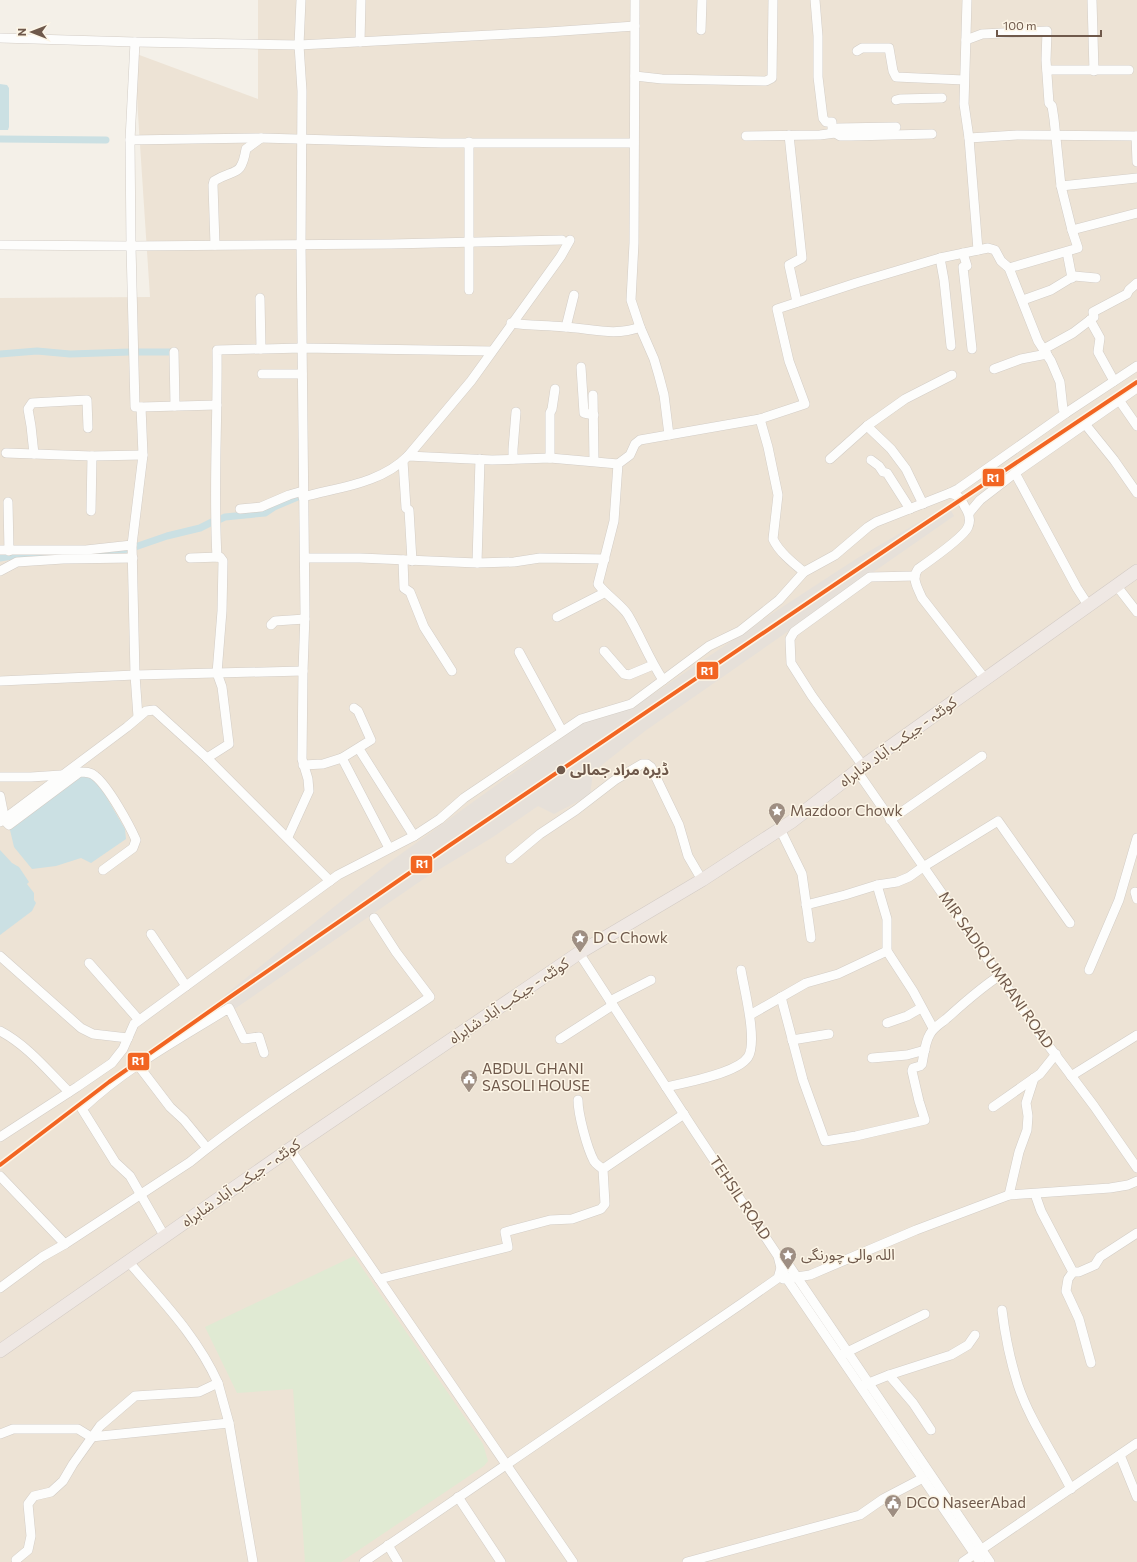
<svg xmlns="http://www.w3.org/2000/svg" width="1137" height="1562" viewBox="0 0 1137 1562" font-family="Commissioner,'Noto Sans Arabic',sans-serif">
<rect width="100%" height="100%" fill="#f4f0e8"/>
<polygon fill="#ede3d5" points="258,0 1137,0 1137,1562 0,1562 0,298 150,297 134,53 258,99"/>
<polygon fill="#e6e0d9" points="948,505 954,516 645,731 593,772 590,795 554,814 538,806 493,837 425,878 233,1010 225,995 387,864 584,722 637,705 773,613 856,559"/>
<polygon fill="#e0ead3" points="354,1256 483,1444 488,1461 484,1466 341,1562 305,1562 293,1389 237,1393 205,1327"/>
<g fill="#cbe0e3">
<polygon points="0,84 7,85 9,88 9,127 8,130 0,130"/>
<polygon points="81,774 92,777 104,793 125,829 126,839 91,863 81,858 56,866 32,869 14,847 10,830"/>
<polygon points="0,850 12,863 19,867 29,882 27,884 34,893 34,900 36,903 32,911 0,935"/>
</g>
<g fill="none" stroke-linecap="round" stroke-linejoin="round">
<g stroke="#cbe0e3" stroke-width="7">
<polyline points="0,139 106,140"/>
<polyline points="138,352 171,352"/>
<polyline points="0,354 37,351 70,354 130,352"/>
<polyline points="216,521 225,517 265,513 274,507 300,496"/>
<polyline points="135,547 167,536 200,528 212,522"/>
<polyline points="96,553 128,549"/>
<polyline points="0,558 12,556 52,556"/>
</g>
<g stroke="#d3cdc6" stroke-width="10">
<g id="minor">
<polyline points="635,0 634,243 631,300 640,327 654,359 659,376 664,395 669,435"/>
<polyline points="815,0 818,36 818,77 823,118 826,122 832,122 832,129 835,133"/>
<polyline points="967,0 964,104 969,138 978,250"/>
<polyline points="1092,0 1094,71"/>
<polyline points="701,30 702,0"/>
<polyline points="0,38 135,42 299,45 548,32 635,26"/>
<polyline points="966,40 982,34 1047,31 1046,60 1049,103 1052,106 1054,119 1061,186 1072,230 1078,248 1009,268"/>
<polyline points="360,42 361,0"/>
<polyline points="857,51 862,48 889,48 893,71 896,77 964,80"/>
<polyline points="1047,70 1129,70"/>
<polyline points="635,76 662,79 766,81 772,78 773,0"/>
<polyline points="896,100 900,99 942,98"/>
<polyline points="834,131 838,128 896,127"/>
<polyline points="789,135 802,258 789,265 797,302"/>
<polyline points="746,136 820,135 835,133 840,136 851,136 932,134"/>
<polyline points="1136,136 1137,162"/>
<polyline points="969,138 1017,135 1137,136"/>
<polyline points="130,140 261,138 441,143 634,143"/>
<polyline points="1061,186 1137,178"/>
<polyline points="1072,230 1137,213"/>
<polyline points="0,245 131,246 130,140 135,42"/>
<path d="M 215,245 L 213,185 L 214,181 C 235,168 241,178 246,149 L 261,138"/>
<polyline points="1067,252 1072,278"/>
<polyline points="963,253 967,266 963,267 972,349"/>
<polyline points="940,258 944,280 951,346"/>
<polyline points="469,290 469,142"/>
<polyline points="260,298 261,349"/>
<polyline points="1023,300 1051,290 1074,276 1096,278"/>
<polyline points="1090,320 1100,338 1098,352 1114,381"/>
<path d="M 511,323 C 529,326 546,325 564,327 C 589,328 615,337 640,327"/>
<polyline points="566,327 574,295"/>
<polyline points="1044,349 1073,333 1094,317 1093,312 1127,294 1129,290 1137,283"/>
<polyline points="174,352 175,406"/>
<polyline points="581,367 584,413 594,415"/>
<polyline points="994,369 1021,359 1047,354"/>
<polyline points="262,374 302,374"/>
<polyline points="593,395 594,461"/>
<polyline points="1119,400 1137,426"/>
<polyline points="141,407 217,405"/>
<polyline points="760,419 805,404 789,361 777,309 856,283 940,258 988,248 995,250 1001,261 1009,268 1038,341 1051,361 1060,382 1063,409 1066,413"/>
<polyline points="1085,424 1114,460 1137,493"/>
<polyline points="867,426 891,449 906,469 923,504"/>
<polyline points="6,453 92,456 143,455"/>
<polyline points="34,454 31,426 28,409 32,403 87,400 88,428"/>
<polyline points="408,456 471,381 561,256 570,240"/>
<polyline points="550,458 550,413 552,409 555,389"/>
<polyline points="513,459 513,449 516,412"/>
<polyline points="830,459 867,426 905,399 952,375"/>
<polyline points="871,460 879,466 883,472 887,473 910,509"/>
<polyline points="403,461 406,508 409,510 412,561"/>
<polyline points="1015,473 1077,588 1088,605"/>
<polyline points="950,493 958,489 1066,413 1137,366"/>
<path d="M 303,497 C 339,487 380,484 408,456 L 492,460 L 550,458 L 618,464"/>
<polyline points="8,502 9,551"/>
<polyline points="240,509 261,507 289,495 303,491"/>
<polyline points="91,511 92,456"/>
<polyline points="969,513 980,500 1015,473 1137,388"/>
<polyline points="0,550 86,550 132,545"/>
<path d="M 217,557 C 213,488 218,419 217,350 L 302,348 L 492,351"/>
<polyline points="190,558 220,557 223,561 222,611 217,673 222,687 229,744 207,758"/>
<polyline points="305,558 360,558 477,563 514,562 540,558 605,559"/>
<polyline points="403,560 404,588 410,592 424,627 452,671"/>
<polyline points="477,563 480,459"/>
<polyline points="0,571 17,562 63,559 133,558"/>
<polyline points="1116,585 1137,612"/>
<polyline points="557,617 604,593"/>
<polyline points="271,625 275,621 305,619"/>
<polyline points="604,651 624,674 629,675 653,665"/>
<polyline points="519,652 562,731"/>
<path d="M 663,680 C 649,659 641,637 628,615 C 622,605 606,595 598,584 L 614,521 L 618,464 L 630,455 L 635,444 L 640,440 L 760,419 L 768,447 L 778,495 L 773,539 C 779,552 793,563 804,572"/>
<polyline points="0,681 135,675 303,671"/>
<polyline points="138,717 135,675 132,545 143,455 141,407 135,407 131,246 391,244 562,240"/>
<polyline points="359,749 414,836"/>
<polyline points="342,758 389,848"/>
<polyline points="303,765 323,764 342,758 371,740 358,711 354,708"/>
<polyline points="863,766 812,696 791,663 790,639 794,632 870,577 915,576"/>
<polyline points="857,771 1039,1033 1094,1106 1137,1168"/>
<polyline points="0,777 31,777 61,775"/>
<path d="M 0,796 L 5,821 L 9,825 L 80,772 C 85,772 91,772 95,776 C 108,786 129,824 136,840 L 133,848 L 103,870"/>
<polyline points="890,820 982,756"/>
<polyline points="0,822 127,727 146,711 154,710 207,758 330,881"/>
<polyline points="780,829 802,874 811,938"/>
<polyline points="288,837 309,791 308,779 302,759 303,671 305,614 301,244 302,91 299,45 301,0"/>
<polyline points="510,859 540,834 576,810 615,780 642,764 647,764 651,767 679,825 688,856 702,880"/>
<polyline points="877,885 887,919 887,951 913,991 933,1028"/>
<polyline points="1135,892 1137,899"/>
<polyline points="806,905 845,895 877,885 897,882 909,877 923,867 998,821 1070,923"/>
<polyline points="151,934 186,986"/>
<polyline points="579,953 696,1133 778,1256 781,1268 787,1279 980,1562"/>
<polyline points="0,956 81,1028 93,1034 128,1038"/>
<polyline points="89,963 139,1020"/>
<polyline points="1089,970 1119,900 1137,838"/>
<path d="M 781,997 L 803,1080 L 825,1141 L 856,1136 L 925,1120 L 919,1101 L 912,1071 L 913,1068 L 920,1066 L 922,1064 C 924,1054 925,1042 930,1034 C 934,1027 940,1024 946,1019 C 963,1004 979,989 999,976"/>
<polyline points="610,1001 651,980"/>
<polyline points="750,1015 806,983 838,974 887,951"/>
<polyline points="887,1023 907,1016 921,1008"/>
<path d="M 0,1031 C 27,1045 48,1071 69,1092"/>
<polyline points="560,1039 613,1005"/>
<polyline points="792,1040 829,1034"/>
<polyline points="872,1058 907,1055 925,1050"/>
<polyline points="138,1065 170,1107 184,1120 207,1148"/>
<polyline points="1071,1076 1137,1035"/>
<path d="M 666,1087 C 685,1083 738,1073 748,1057 C 758,1042 744,988 741,970"/>
<path d="M 578,1100 C 578,1114 587,1148 594,1161 C 596,1164 600,1167 603,1169"/>
<polyline points="993,1107 1040,1074 1056,1054"/>
<path d="M 0,1137 L 77,1087 L 112,1063 L 123,1049 L 134,1024 L 338,875 L 414,836 L 440,819 L 464,798 L 581,719 L 631,704 L 709,646 L 740,631 L 779,600 L 804,572 L 835,555 L 868,527 L 876,522 L 950,493 C 959,495 961,499 965,507 C 969,513 971,520 968,527 C 964,537 928,562 918,569 C 911,579 918,588 922,598 L 986,680"/>
<polyline points="290,1149 573,1562"/>
<polyline points="0,1176 65,1244"/>
<polyline points="1035,1194 1041,1211 1073,1272 1079,1272 1095,1265 1100,1257 1137,1233"/>
<polyline points="1009,1195 1019,1152 1027,1130 1028,1116 1026,1103 1034,1078"/>
<path d="M 165,1237 L 130,1176 L 115,1162 L 82,1109 C 125,1068 179,1039 229,1008 L 244,1039 L 259,1037 L 264,1053"/>
<polyline points="784,1260 788,1264 990,1562"/>
<polyline points="1073,1272 1068,1279 1066,1291 1079,1319 1091,1363"/>
<polyline points="379,1279 508,1247 505,1232 550,1220 572,1219 601,1209 605,1204 603,1169 684,1114"/>
<polyline points="783,1279 810,1275 916,1230 1009,1195 1110,1188 1128,1185 1137,1181"/>
<path d="M 0,1288 L 42,1257 L 65,1244 L 190,1162 C 265,1101 350,1051 430,997 L 396,952 L 374,918"/>
<path d="M 1002,1310 C 1005,1335 1010,1360 1018,1385 C 1030,1421 1054,1454 1071,1489"/>
<polyline points="843,1354 925,1314"/>
<polyline points="889,1375 913,1403 931,1430"/>
<polyline points="218,1383 229,1423 253,1562"/>
<polyline points="864,1385 889,1375 951,1355 968,1345 975,1335"/>
<polyline points="0,1434 13,1429 78,1429 91,1437 229,1423"/>
<polyline points="1120,1455 1137,1497"/>
<polyline points="458,1497 501,1562"/>
<polyline points="388,1545 398,1562"/>
<path d="M 16,1560 L 28,1550 L 31,1536 L 28,1504 L 34,1496 L 51,1492 L 63,1481 L 73,1464 L 100,1426 L 135,1396 L 199,1392 L 218,1383 C 197,1336 161,1300 128,1261"/>
<polyline points="364,1562 741,1304 778,1278 781,1268 788,1264"/>
<polyline points="687,1562 860,1515 883,1499 923,1478"/>
<polyline points="963,1562 1137,1443"/>
</g>
</g>
<g stroke="#d3cbc5" stroke-width="14">
<polyline id="highway" points="0,1351 290,1149 579,953 702,880 791,822 863,766 1137,571"/>
</g>
<use href="#minor" stroke="#fdfdfc" stroke-width="9"/>
<use href="#highway" stroke="#efe8e4" stroke-width="13"/>
<g stroke="#fdf6e7" stroke-width="7">
<polyline id="rail-1" points="0,1165 109,1082 230,997 450,845 905,537 1137,382"/>
</g>
<use href="#rail-1" stroke="#f26522" stroke-width="4"/>
</g>
<defs>
<g id="sight-pin" transform="scale(0.9)"><path d="M0 17L-7.5 6A9.5 9.5 0 1 1 7.5 6Z" fill="#9e8e82" stroke="#fdf6e7"/><path d="M0-6L1.8-2.2L6-1.7L2.9 1.2L3.7 5.4L0 3.3L-3.7 5.4L-2.9 1.2L-6-1.7L-1.8-2.2Z" fill="#fff"/></g>
<g id="civic-pin" transform="scale(0.9)"><path d="M0 17L-7.5 6A9.5 9.5 0 1 1 7.5 6Z" fill="#9e8e82" stroke="#fdf6e7"/><path d="M-.6-6.5H3V-4.5H.6V-3L4-1V1h2V6H-6V1h2V-1L-.6-3ZM-1.2 2.5V6h2.4V2.5Z" fill="#fff"/></g>
</defs>
<g fill-rule="evenodd">
<use href="#sight-pin" x="777" y="811"/>
<use href="#sight-pin" x="580" y="938"/>
<use href="#civic-pin" x="469" y="1078"/>
<use href="#sight-pin" x="788" y="1255"/>
<use href="#civic-pin" x="893" y="1503"/>
</g>
<circle fill="#6f594b" stroke="#fdf6e7" stroke-width="1.5" cx="561" cy="770" r="5"/>
<g text-anchor="middle" stroke-width="3" stroke-linejoin="round" paint-order="stroke">
<g font-size="15" fill="#6f594b" stroke="#fdf6e7">
<text transform="translate(898 742) rotate(-36)" y="5">کوئٹہ - جیکب آباد شاہراہ</text>
<text transform="translate(996 970) rotate(55)" y="5">MIR SADIQ UMRANI ROAD</text>
<text transform="translate(509 1001) rotate(-34)" y="5">کوئٹہ - جیکب آباد شاہراہ</text>
<text transform="translate(241 1183) rotate(-35)" y="5">کوئٹہ - جیکب آباد شاہراہ</text>
<text transform="translate(740 1198) rotate(56)" y="5">TEHSIL ROAD</text>
</g>
<g font-size="15" font-weight="bold" fill="#6f594b" stroke="#fdf6e7" text-anchor="start">
<text x="570" y="775">ڈیرہ مراد جمالی</text>
</g>
<g font-size="15" fill="#6f594b" stroke="#fdf6e7" text-anchor="start">
<text x="790" y="816">Mazdoor Chowk</text>
<text x="593" y="943">D C Chowk</text>
<text x="482" y="1074">ABDUL GHANI<tspan x="482" dy="17">SASOLI HOUSE</tspan></text>
<text x="801" y="1260">اللہ والی چورنگی</text>
<text x="906" y="1508">DCO NaseerAbad</text>
</g>
</g>
<g stroke="#fdf6e7" stroke-width="1.5">
<rect x="982" y="468" width="23" height="19" rx="4" fill="#f26522"/>
<rect x="696" y="661" width="23" height="19" rx="4" fill="#f26522"/>
<rect x="410" y="855" width="23" height="19" rx="4" fill="#f26522"/>
<rect x="127" y="1052" width="23" height="19" rx="4" fill="#f26522"/>
</g>
<g font-size="11" text-anchor="middle" font-weight="bold" fill="#fff">
<text x="993" y="482">R1</text>
<text x="707" y="675">R1</text>
<text x="422" y="868">R1</text>
<text x="138" y="1065">R1</text>
</g>
<g transform="translate(32 32) rotate(270)" stroke="#fdf6e7" stroke-width="3" paint-order="stroke">
<path d="M0-3L7 15L0 10L-7 15Z" fill="#6f594b"/>
<text y="-6" font-size="11" font-weight="bold" text-anchor="middle" fill="#6f594b">N</text>
</g>
<path d="M997 30v6h104v-6" fill="none" stroke="#6f594b" stroke-width="2"/>
<text x="1003" y="30" font-size="12" fill="#6f594b" stroke="#fdf6e7" stroke-width="3" paint-order="stroke">100 m</text>
</svg>
